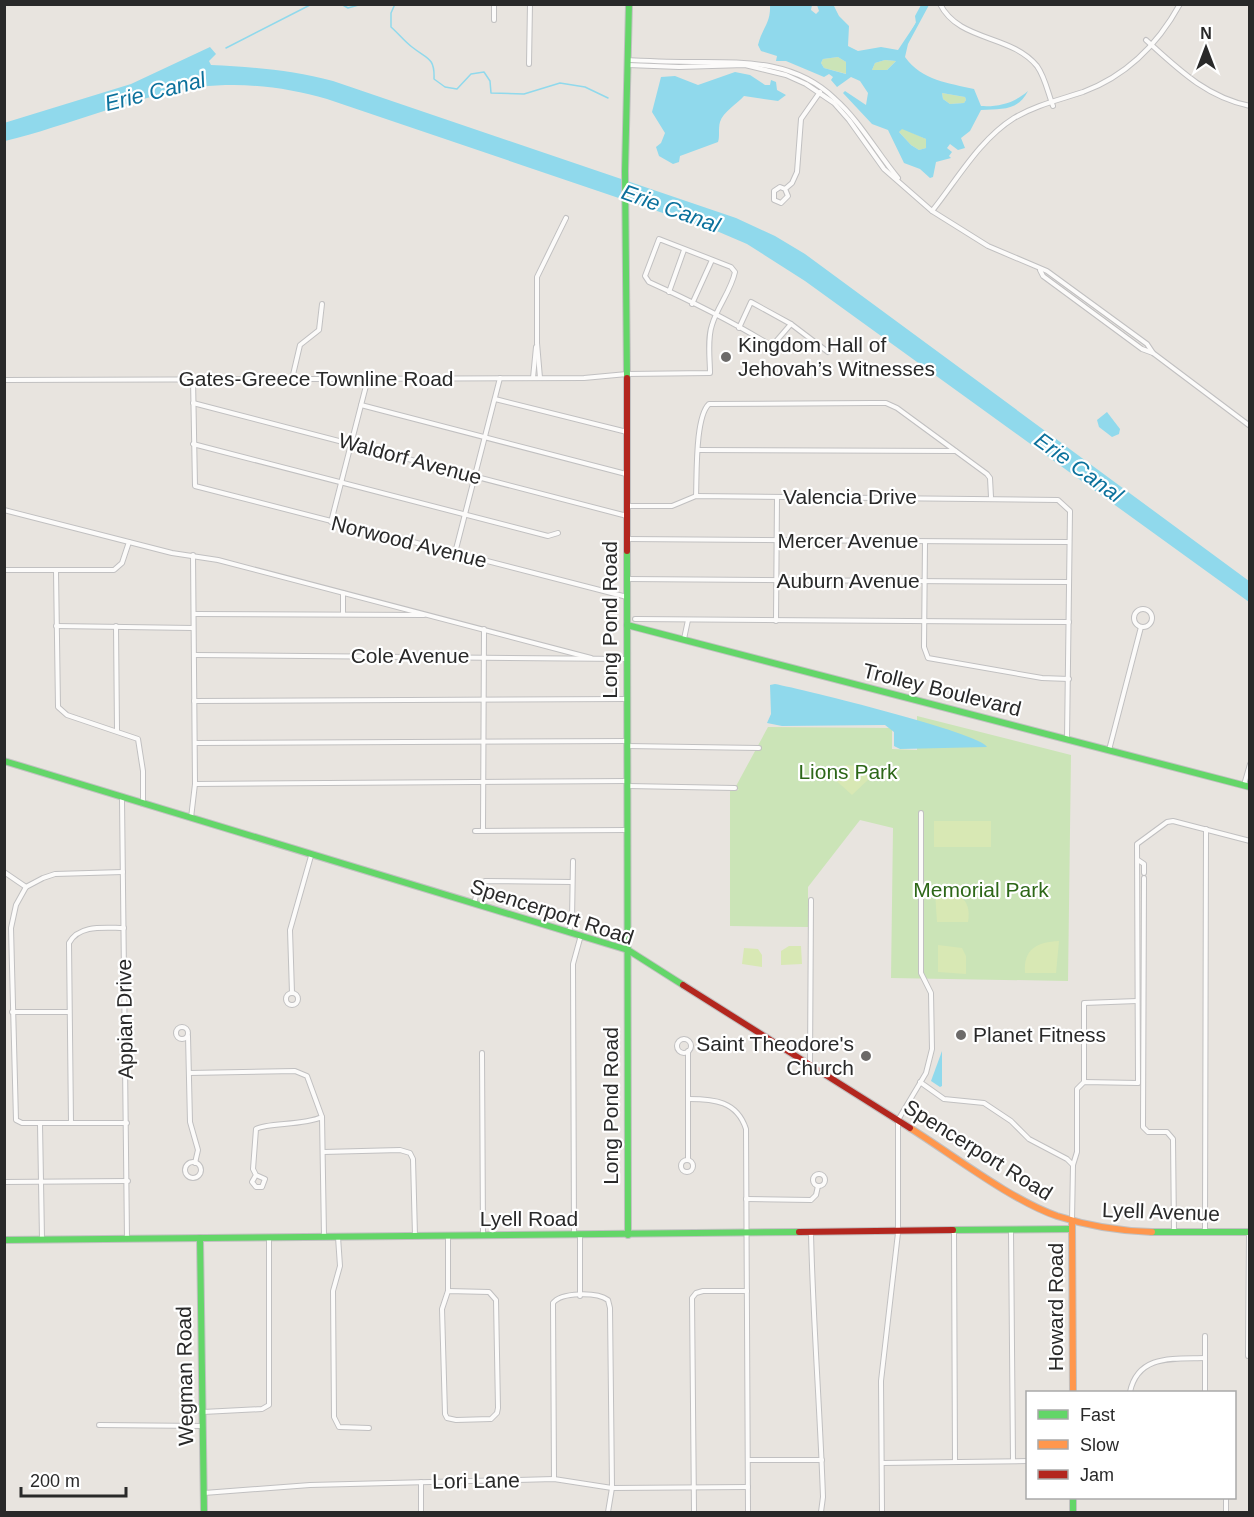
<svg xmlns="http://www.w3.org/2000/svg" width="1254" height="1517" viewBox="0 0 1254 1517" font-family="Arial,sans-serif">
<rect width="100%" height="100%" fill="#e8e4df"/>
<g fill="#cbe4b7">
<polygon points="838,57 846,62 847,74 824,68 821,63 823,59"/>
<polygon points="885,60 896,61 887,70 872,70 875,63"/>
<polygon points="942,93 965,97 966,100 964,103 950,104 943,99"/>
<polygon points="902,128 926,139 926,148 919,150 911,145 899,132"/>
<polygon points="917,716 1071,755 1068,981 891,978 893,828 860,820 808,887 808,927 730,926 730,791 739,790 735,788 768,727 892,728 892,749 917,750"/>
</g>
<g fill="#d8e8b4">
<polygon points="845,765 857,766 870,778 852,795 831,776"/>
<rect x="934" y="821" width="57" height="26"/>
<path d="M 935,892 C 957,892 972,897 968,922 L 937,922 Z"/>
<path d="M 1059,941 L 1056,973 L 1025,973 C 1023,949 1037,942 1059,941 Z"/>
<polygon points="938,945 962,948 966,956 966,974 938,972"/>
<polygon points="789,946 801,946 802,964 781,965 781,951"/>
<polygon points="744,948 758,949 762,955 762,967 742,964"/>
</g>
<g fill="#90d9ec" fill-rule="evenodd">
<path d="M 833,4 L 839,16 L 849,26 L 848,46 L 858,51 L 881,47 L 898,50 L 916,23 L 915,16 L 921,5 L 929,5 L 908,44 L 905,57 C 922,81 949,83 974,89 L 981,106 C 999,107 1014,103 1028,91 C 1018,111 1002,109 981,110 L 970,131 L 961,138 L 965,148 L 958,150 L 950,144 L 947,148 L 952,152 L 949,156 L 951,158 L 936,162 L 933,177 L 930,178 L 920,169 L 904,163 L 888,130 L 872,124 L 843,93 L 845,91 L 866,105 L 868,93 L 860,81 L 851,77 L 837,87 L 831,80 L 833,77 L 829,74 L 824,77 L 786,61 L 776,61 L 777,56 L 761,51 L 758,45 C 762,28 771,23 770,5 L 812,5 L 811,10 L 816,14 L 819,11 L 817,5 ZM 838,57 L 846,62 L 846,74 L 824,68 L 821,63 L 823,59 ZM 885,60 L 896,61 L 887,70 L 872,70 L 875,63 ZM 942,93 L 965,97 L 966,100 L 964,103 L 950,104 L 943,99 ZM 902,129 L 926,139 L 926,148 L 919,150 L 911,145 L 899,132 Z"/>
<path d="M 210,47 L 216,54 L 209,61 L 211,65 C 253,67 292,70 333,81 L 736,218 L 775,236 L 805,254 L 1249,581 L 1249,602 L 805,281 L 747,244 L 719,232 L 327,99 C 286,87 243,82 200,87 C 137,95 68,126 5,141 L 4,123 L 131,84 Z"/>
<path d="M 735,72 L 750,75 L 765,85 L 770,85 L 771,80 L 776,82 L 777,90 L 786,95 L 778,101 L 744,96 C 737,104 723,112 720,122 C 718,129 720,136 718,142 L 680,156 L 679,162 L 673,164 L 659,156 L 656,147 L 661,143 L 665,133 L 652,112 L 661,77 L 675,76 L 698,85 Z"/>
<polygon points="1107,412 1120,429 1119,434 1112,437 1099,427 1097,420"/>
<path d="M 775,684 C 802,689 981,733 987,747 L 900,749 L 894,746 L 894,732 L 885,725 L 782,726 L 767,723 L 771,714 L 770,685 Z"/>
<polygon points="942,1051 942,1086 940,1087 931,1081"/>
</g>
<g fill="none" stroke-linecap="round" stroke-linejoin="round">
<g stroke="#90d9ec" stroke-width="1.5">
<polyline points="341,4 348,8 362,4"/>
<path d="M 395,4 L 391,13 L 391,27 C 398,33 405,42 412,47 C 427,59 435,57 434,79 L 445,87 L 457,89 L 471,74 L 484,72 L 490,81 L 491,93 L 524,94 L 560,83 L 585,87 L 608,98"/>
<polyline points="905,44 917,22"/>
<polyline points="226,48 312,4"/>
</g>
<g stroke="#c1c0c1" stroke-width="6">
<g id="street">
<path d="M 940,4 C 959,42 1011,34 1037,66 C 1045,77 1048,93 1053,106"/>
<polyline points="494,20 494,4"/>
<path d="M 1146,40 C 1178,69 1206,97 1250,106"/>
<path d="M 628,60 C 650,61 671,62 693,62 C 744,62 795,60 835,99 C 860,121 877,153 898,178"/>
<polyline points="529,64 530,4"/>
<polyline points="628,65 679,67 745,65 786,75 806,84 834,103 849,120 884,169 932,211 988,246 1047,271 1147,344 1153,353"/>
<polyline points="785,189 788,196 781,203 774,200 774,191 780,187 785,189 792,183 797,172 801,119 820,92"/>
<path d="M 932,211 C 957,180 979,140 1014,118 C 1036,105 1059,100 1083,92 C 1126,76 1158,44 1180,4"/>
<polyline points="1040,270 1043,276 1142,349 1153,353 1250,426"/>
<polyline points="669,292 684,250"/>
<polyline points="692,304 712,260"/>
<polyline points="791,324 828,352"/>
<polyline points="533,378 536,347"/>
<polyline points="540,378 537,343 537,277 566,218"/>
<polyline points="193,379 195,486 627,597"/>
<polyline points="292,379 300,345 319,330 322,304"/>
<path d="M 4,380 L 584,378 L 627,374 L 710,373 C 710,359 707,339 712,325 C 717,307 731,291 735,272 L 731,267 L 659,239 L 645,276 L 649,282 C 691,301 733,322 772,346 L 791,324 L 751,302 L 739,328"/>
<polyline points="495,399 627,432"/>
<polyline points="193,403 627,516"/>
<polyline points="361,405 626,474"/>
<polyline points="193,444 548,536 558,533"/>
<polyline points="698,450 955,451"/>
<path d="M 696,496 C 697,475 695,417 709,404 L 873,403 L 886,403 L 897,408 L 987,474 L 990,478 L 991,497"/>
<polyline points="628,506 672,506 696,496 1058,500 1070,511 1067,739"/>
<polyline points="4,510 172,553 218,560 591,658"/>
<polyline points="331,522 368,378"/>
<polyline points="626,539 1069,542"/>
<polyline points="925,542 924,647 928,658 1042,678 1069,679"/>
<polyline points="455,553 500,378"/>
<polyline points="4,570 114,570 122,563 129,542"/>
<polyline points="56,571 58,707 67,715 138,739 143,771 143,804"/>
<polyline points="627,579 1069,582"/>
<circle cx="1143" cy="618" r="9"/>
<polyline points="194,614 424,615"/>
<polyline points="343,614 343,593"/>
<polyline points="635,619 1069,622"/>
<polyline points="776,621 777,497"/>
<polyline points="56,626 193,628"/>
<polyline points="116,626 117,730"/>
<polyline points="684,639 688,620"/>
<polyline points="194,655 627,659"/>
<polyline points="194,701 627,699"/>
<polyline points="195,743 627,741"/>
<polyline points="627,746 759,748"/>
<polyline points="1109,750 1141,627"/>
<polyline points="195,784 627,781"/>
<polyline points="1244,785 1250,764"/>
<polyline points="628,786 735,788"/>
<polyline points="122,799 127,1239"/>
<polyline points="191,818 195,784 193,555"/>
<polyline points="483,830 484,629"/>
<polyline points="475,831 627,830"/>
<polyline points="1138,860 1144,864 1144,873"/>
<polyline points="4,872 26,887"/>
<polyline points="123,872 55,874 43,878 26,887 16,905 11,928 16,1120 22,1123 127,1123"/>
<polyline points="1144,878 1143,1127 1148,1132 1167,1132 1173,1139 1174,1232"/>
<polyline points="474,904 478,888 485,881 572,882"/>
<polyline points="569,932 572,919 573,861"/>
<circle cx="292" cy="999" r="6"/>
<polyline points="292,993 290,930 311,856"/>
<polyline points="12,1012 68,1012"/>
<circle cx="182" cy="1033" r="6"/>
<polyline points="188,1036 190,1122 198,1150 195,1163"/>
<circle cx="684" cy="1046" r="7"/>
<polyline points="482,1053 483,1235"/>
<polyline points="810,1064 811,900"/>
<polyline points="189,1073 295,1071 307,1076 322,1117 324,1236"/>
<polyline points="920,1082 944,1099 984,1103 1011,1121 1029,1139 1067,1159 1073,1165"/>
<polyline points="1084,1082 1084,1003 1137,1001"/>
<polyline points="1138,1083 1137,844 1167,822 1173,821 1250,841"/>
<path d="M 689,1099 C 714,1099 737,1101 746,1129 L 748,1512"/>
<path d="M 71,1123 L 69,943 C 79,924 105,928 124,928"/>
<polyline points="40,1124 42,1239"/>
<polyline points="323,1152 400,1150 410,1153 413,1159 415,1236"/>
<polyline points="688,1159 688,1051"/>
<circle cx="687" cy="1166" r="6"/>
<circle cx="193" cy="1170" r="8"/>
<circle cx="819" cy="1180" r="6"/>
<path d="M 256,1175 L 265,1179 L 262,1187 L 256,1187 L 252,1182 L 256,1175 L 253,1169 L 256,1129 C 268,1122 302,1126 322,1117"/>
<polyline points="4,1182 128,1181"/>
<polyline points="746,1199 811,1200 816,1195 818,1186"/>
<polyline points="1072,1220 1073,1165 1077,1152 1077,1089 1084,1082 1138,1083"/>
<polyline points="954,1232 955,1462"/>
<polyline points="1011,1232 1013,1461"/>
<polyline points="1205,1232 1206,829"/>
<path d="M 811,1233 C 813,1322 820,1409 823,1497 L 821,1512"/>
<polyline points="574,1234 573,964 581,935"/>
<polyline points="580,1235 580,1296"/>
<polyline points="338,1237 340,1266 333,1291 334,1417 339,1427 369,1428"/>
<polygon points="448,1291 489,1292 496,1300 498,1408 497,1413 491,1419 456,1420 447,1418 445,1414 442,1309"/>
<polyline points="448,1291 448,1236"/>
<polyline points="1248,1356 1249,1232"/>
<path d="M 1130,1392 C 1138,1354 1174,1359 1205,1358"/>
<polyline points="1205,1392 1205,1336"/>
<polyline points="203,1412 262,1409 269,1405 269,1238"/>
<polyline points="99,1425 203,1426"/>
<polyline points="748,1460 822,1460"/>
<polyline points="882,1463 1028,1461"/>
<path d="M 554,1479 L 553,1303 C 561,1292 597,1292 608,1300 L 610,1308 L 612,1488 L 608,1512"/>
<polyline points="421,1482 421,1512"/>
<polyline points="204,1493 310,1485 554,1479 612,1488 748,1487"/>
<polyline points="1226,1498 1226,1512"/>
<polyline points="694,1512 692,1298 696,1293 703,1291 747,1291"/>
<polyline points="882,1512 881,1381 898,1233 898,1120 926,1073 932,1049 931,993 921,973 921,813"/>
</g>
</g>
<g stroke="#c1c0c1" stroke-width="8">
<g id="fast">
<polyline points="627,378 625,171 629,4"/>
<polyline points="627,551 628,1235"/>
<polyline points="627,625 1250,787"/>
<polyline points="4,761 628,950 683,985"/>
<polyline points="953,1230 1072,1229"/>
<polyline points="1152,1232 1250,1232"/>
<polyline points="200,1238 204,1512"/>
<polyline points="4,1240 799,1232"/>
<polyline points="1073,1498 1073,1512"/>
</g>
</g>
<g stroke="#c1c0c1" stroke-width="8">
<g id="slow">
<path d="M 910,1128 C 953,1155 1011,1200 1057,1216 C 1088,1226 1119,1231 1152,1232"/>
<polyline points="1072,1221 1073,1392"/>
</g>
</g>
<g stroke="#c1c0c1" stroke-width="8">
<g id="jam">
<polyline points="627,378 627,551"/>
<polyline points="683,985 910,1128"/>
<polyline points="799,1232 953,1230"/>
</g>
</g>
<use href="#street" stroke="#fcfbfa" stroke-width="4"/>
<use href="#fast" stroke="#63d668" stroke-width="6"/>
<use href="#slow" stroke="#ff974d" stroke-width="6"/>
<use href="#jam" stroke="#b3261e" stroke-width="6"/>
</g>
<g fill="#6c6a69" stroke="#fff" stroke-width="2">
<circle cx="726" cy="357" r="6"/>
<circle cx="961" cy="1035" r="6"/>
<circle cx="866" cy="1056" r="6"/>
</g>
<g text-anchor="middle" stroke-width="4.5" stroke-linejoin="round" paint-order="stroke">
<g font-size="21" fill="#292929" stroke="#fff" text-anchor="start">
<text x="738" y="352">Kingdom Hall of<tspan x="738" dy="24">Jehovah’s Witnesses</tspan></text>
<text x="973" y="1042">Planet Fitness</text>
<text x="854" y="1051" text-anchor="end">Saint Theodore's<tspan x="854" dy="24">Church</tspan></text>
</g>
<g font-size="21" fill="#292929" stroke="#fff">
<text x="316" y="386">Gates-Greece Townline Road</text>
<text transform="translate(410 459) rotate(15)" y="7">Waldorf Avenue</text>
<text x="850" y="504">Valencia Drive</text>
<text x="848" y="548">Mercer Avenue</text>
<text transform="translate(409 542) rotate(14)" y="7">Norwood Avenue</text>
<text x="848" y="588">Auburn Avenue</text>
<text transform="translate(610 620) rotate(-90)" y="7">Long Pond Road</text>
<text x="410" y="663">Cole Avenue</text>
<text transform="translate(942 690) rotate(14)" y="7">Trolley Boulevard</text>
<text transform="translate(552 912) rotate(18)" y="7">Spencerport Road</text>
<text transform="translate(125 1019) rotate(-91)" y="7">Appian Drive</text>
<text transform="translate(611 1106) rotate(-90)" y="7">Long Pond Road</text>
<text transform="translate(978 1150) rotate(32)" y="7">Spencerport Road</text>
<text transform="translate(1161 1212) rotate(2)" y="7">Lyell Avenue</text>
<text x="529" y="1226">Lyell Road</text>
<text transform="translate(1056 1307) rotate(-90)" y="7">Howard Road</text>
<text transform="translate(185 1376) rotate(-91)" y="7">Wegman Road</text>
<text transform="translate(476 1481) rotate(-1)" y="7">Lori Lane</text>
</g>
<g font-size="21" fill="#2d6718" stroke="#fff">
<text x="848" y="779">Lions Park</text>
<text x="981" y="897">Memorial Park</text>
</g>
<g font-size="22" font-style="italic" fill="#0b719c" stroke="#fff">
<text transform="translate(155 91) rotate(-14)" y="8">Erie Canal</text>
<text transform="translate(671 208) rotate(20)" y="8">Erie Canal</text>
<text transform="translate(1079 467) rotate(36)" y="8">Erie Canal</text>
</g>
</g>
<rect width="1254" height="1517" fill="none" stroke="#292929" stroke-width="12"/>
<rect x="1026" y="1391" width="210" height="108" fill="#ffffff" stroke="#a9a9a9" stroke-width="1.5"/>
<rect x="1038" y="1410" width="30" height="9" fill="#63d668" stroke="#a9a9a9" stroke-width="1.5"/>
<text x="1080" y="1421" font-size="18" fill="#292929">Fast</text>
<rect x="1038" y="1440" width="30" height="9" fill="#ff974d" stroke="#a9a9a9" stroke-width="1.5"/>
<text x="1080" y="1451" font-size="18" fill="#292929">Slow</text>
<rect x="1038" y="1470" width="30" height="9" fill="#b3261e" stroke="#a9a9a9" stroke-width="1.5"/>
<text x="1080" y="1481" font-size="18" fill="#292929">Jam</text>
<g transform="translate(1206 48)" stroke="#ffffff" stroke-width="4.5" paint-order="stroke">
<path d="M0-4.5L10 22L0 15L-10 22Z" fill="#292929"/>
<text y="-9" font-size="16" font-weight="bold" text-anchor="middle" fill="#292929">N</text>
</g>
<path d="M21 1487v9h105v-9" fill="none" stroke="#292929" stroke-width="3"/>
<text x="30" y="1487" font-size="18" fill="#292929" stroke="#ffffff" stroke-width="4.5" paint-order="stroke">200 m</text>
</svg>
